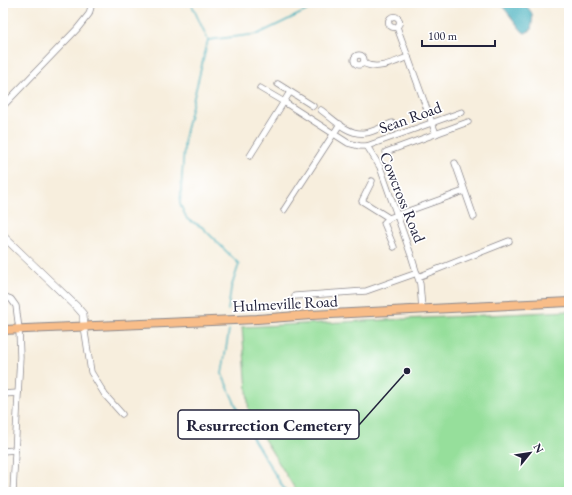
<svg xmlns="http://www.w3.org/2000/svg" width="572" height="495" viewBox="0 0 572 495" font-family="'EB Garamond',serif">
<rect width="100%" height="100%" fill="#fff"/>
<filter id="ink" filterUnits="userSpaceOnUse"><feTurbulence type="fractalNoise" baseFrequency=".025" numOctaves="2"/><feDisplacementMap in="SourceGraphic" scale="8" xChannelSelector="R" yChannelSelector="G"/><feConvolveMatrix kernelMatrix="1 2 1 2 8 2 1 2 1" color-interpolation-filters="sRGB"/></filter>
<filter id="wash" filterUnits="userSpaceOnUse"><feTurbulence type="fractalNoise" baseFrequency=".012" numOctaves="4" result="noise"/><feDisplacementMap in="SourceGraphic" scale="16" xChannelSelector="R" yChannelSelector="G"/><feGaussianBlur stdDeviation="0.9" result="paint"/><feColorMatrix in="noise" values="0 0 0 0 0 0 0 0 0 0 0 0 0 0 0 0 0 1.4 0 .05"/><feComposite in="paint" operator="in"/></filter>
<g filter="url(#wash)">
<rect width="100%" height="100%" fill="#f7eedd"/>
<polygon fill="#96df9b" stroke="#5c806b" points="569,311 569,492 297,492 249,415 242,327"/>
<path fill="#3faebc" stroke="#30687c" d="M 500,3 L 524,3 C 535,16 533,14 531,30 L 525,33 L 522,31 Z"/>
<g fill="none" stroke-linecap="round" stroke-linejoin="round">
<g stroke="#3faebc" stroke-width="1.5">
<polyline points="191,3 208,40 185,134 180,204 187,219 202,227 239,264 231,288 228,310"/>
<polyline points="208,40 258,34 310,9 318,3"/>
<polyline points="229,330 222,374 244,424 286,492"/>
</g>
</g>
</g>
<g filter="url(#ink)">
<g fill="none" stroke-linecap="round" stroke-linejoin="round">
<g stroke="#8c888c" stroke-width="7">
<g id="minor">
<circle cx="394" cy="22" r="5.5"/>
<polyline points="397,27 436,134"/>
<circle cx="359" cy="60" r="5"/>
<path d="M 363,63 C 378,71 394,62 408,57"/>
<polyline points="278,84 313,106"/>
<polyline points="260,88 284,102 348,143 360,146 367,146 380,167 411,255 420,284 422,309"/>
<polyline points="3,106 77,29 89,14 92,3"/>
<path d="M 321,110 C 333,119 349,136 365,133 C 374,132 383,126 392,123"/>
<polyline points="367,146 462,112"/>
<polyline points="386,152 468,122"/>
<polyline points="250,156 290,92"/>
<polyline points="455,163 474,217"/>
<polyline points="372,181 362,201 389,218 464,191"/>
<polyline points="284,210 340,124"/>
<polyline points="389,218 384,223 394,247"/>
<polyline points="418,277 509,241"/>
<polyline points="3,296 11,299 16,306 19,329 20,357 13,492"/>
<polyline points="295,296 366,291 417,273"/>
<polyline points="84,326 91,372 105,395 122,414"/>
<polyline points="3,394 18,393"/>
<polyline points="3,451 15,450"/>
</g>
</g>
<g stroke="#8c888c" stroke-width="8">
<polyline id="tertiary" points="3,236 76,306 83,314 84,326"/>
</g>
<g stroke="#8c888c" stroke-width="10">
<polyline id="primary" points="3,330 257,319 311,315 569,302"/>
</g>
<use href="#minor" stroke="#fff" stroke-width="5.5"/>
<use href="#tertiary" stroke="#fff" stroke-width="7"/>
<use href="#primary" stroke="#f8bd89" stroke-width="8"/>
</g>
</g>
<g text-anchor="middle" stroke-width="3.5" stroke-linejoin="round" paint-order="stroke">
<g font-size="16" fill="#22223b" stroke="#fff">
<text transform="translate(410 117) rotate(-20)" y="6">Sean Road</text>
<text transform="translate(403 197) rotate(68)" y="6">Cowcross Road</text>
<text transform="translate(285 303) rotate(-3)" y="6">Hulmeville Road</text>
</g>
</g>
<path fill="none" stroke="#22223b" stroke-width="1.5" d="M407 371L359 425"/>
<circle fill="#22223b" stroke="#fff" stroke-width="1.5" cx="407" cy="371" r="4"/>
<rect fill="#fff" stroke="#22223b" stroke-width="1.5" x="178" y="410" width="181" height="29" rx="4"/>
<g font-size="17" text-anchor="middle" font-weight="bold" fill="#22223b">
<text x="269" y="431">Resurrection Cemetery</text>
</g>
<rect width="572" height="495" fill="none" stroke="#fff" stroke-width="16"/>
<g transform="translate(530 453) rotate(60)" stroke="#ffffff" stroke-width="3" paint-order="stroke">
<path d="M0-3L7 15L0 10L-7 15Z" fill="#22223b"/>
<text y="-6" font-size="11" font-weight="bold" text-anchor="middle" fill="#22223b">N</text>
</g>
<path d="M422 40v6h73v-6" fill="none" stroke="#22223b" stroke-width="2"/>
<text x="428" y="40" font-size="12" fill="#22223b" stroke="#ffffff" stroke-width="3" paint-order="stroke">100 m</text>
</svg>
